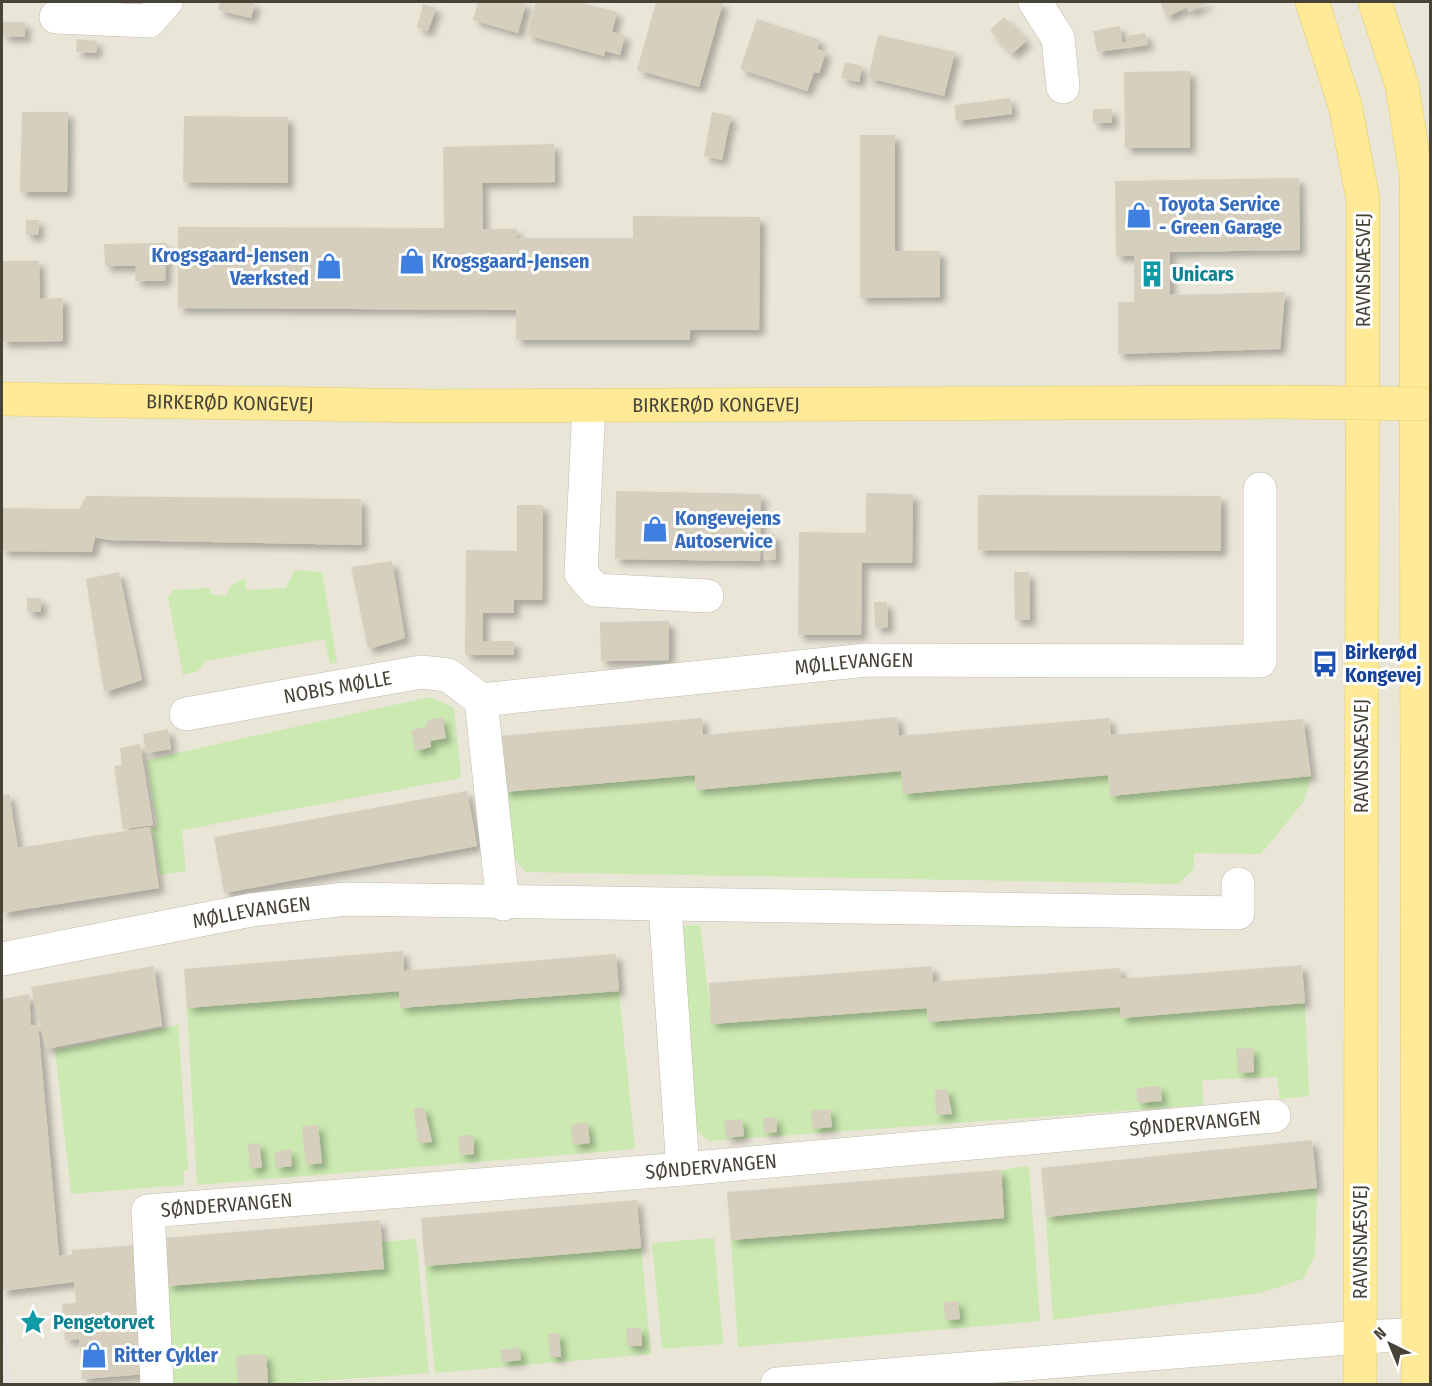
<svg xmlns="http://www.w3.org/2000/svg" width="1432" height="1386" viewBox="0 0 1432 1386" font-family="'Fira Sans Condensed',sans-serif">
<defs>
<filter id="shadow"><feDropShadow dx="5.5" dy="5.5" stdDeviation="3" flood-color="#0004"/></filter>
</defs>
<rect width="100%" height="100%" fill="#f5f2e9"/>
<rect fill="#e9e5d7" x="2" y="2" width="1428" height="1382"/>
<g fill="#cbe9b1">
<polygon points="295,570 322,572 337,663 330,664 325,639 206,661 198,671 183,675 168,597 173,590 210,588 210,594 226,596 230,586 246,578 246,590 286,588"/>
<polygon points="430,697 454,708 461,778 182,830 186,871 160,875 152,828 157,826 146,760"/>
<polygon points="901,771 904,794 1108,775 1110,796 1311,776 1304,801 1261,854 1194,853 1194,869 1178,884 526,872 511,855 504,792 695,775 696,789"/>
<polygon points="700,925 712,1024 927,1008 929,1022 1120,1007 1121,1018 1305,1003 1309,1096 1280,1099 1277,1077 1202,1080 1203,1105 709,1141 696,1130 682,926"/>
<polygon points="399,991 401,1008 619,991 635,1149 197,1185 187,1008"/>
<polygon points="178,1025 188,1169 184,1170 184,1185 71,1194 55,1050"/>
<polygon points="1029,1166 1040,1321 738,1347 731,1240 1004,1218 1001,1170"/>
<polygon points="1317,1188 1315,1255 1303,1279 1260,1293 1053,1320 1046,1217"/>
<polygon points="714,1238 723,1344 662,1349 652,1243"/>
<polygon points="416,1239 429,1373 276,1384 171,1384 167,1286 383,1269 381,1242"/>
<polygon points="641,1248 651,1354 435,1373 425,1266"/>
</g>
<polygon fill="#e6e4e0" points="6,1323 11,1384 2,1384 2,1324"/>
<g fill="#d6cfbe" filter="url(#shadow)">
<polygon points="220,2 255,2 251,18 218,10"/>
<polygon points="478,2 526,2 518,33 473,20"/>
<polygon points="536,2 578,2 617,12 612,32 625,35 620,55 605,51 604,56 527,35"/>
<polygon points="656,2 723,2 699,87 637,70"/>
<polygon points="1160,2 1210,2 1189,12 1187,7 1167,17"/>
<polygon points="423,4 436,8 428,31 417,28"/>
<polygon points="1004,17 1026,41 1012,54 990,30"/>
<polygon points="757,19 820,40 817,49 826,52 819,73 814,72 807,91 740,69"/>
<polygon points="2,22 25,22 25,37 2,36"/>
<polygon points="1120,26 1122,43 1127,42 1127,36 1145,33 1148,45 1097,52 1093,31"/>
<polygon points="878,35 955,52 944,96 868,78"/>
<polygon points="77,39 97,41 96,53 76,52"/>
<polygon points="845,62 862,66 859,82 841,78"/>
<polygon points="1190,71 1190,148 1125,148 1124,72"/>
<polygon points="1010,98 1012,114 956,121 954,105"/>
<rect x="1093" y="109" width="19" height="14"/>
<polygon points="22,112 68,112 67,192 20,192"/>
<polygon points="712,112 731,116 722,160 704,156"/>
<polygon points="184,116 288,117 288,183 183,182"/>
<polygon points="860,135 895,135 895,251 940,251 940,297 860,298"/>
<polygon points="554,144 555,182 482,183 483,229 517,229 516,238 633,238 633,216 760,217 759,330 690,330 690,340 516,340 516,310 178,308 178,227 444,228 443,147"/>
<polygon points="1299,178 1300,250 1170,252 1170,295 1285,292 1280,349 1118,354 1118,302 1134,302 1134,256 1116,256 1115,181"/>
<polygon points="26,220 39,220 38,235 26,235"/>
<polygon points="167,243 165,281 135,281 136,266 105,266 104,244"/>
<polygon points="2,261 39,261 40,299 63,298 63,341 2,342"/>
<polygon points="616,491 761,494 760,561 615,559"/>
<polygon points="866,493 913,494 912,563 862,563 861,635 798,635 799,532 866,533"/>
<polygon points="978,495 1221,496 1221,551 978,550"/>
<polygon points="86,496 361,499 362,545 109,540 95,537 92,552 2,551 2,508 79,509"/>
<polygon points="517,505 543,505 542,600 514,600 514,613 483,613 483,641 514,641 514,655 465,655 466,550 517,551"/>
<polygon points="775,534 776,559 764,560 763,535"/>
<polygon points="392,561 405,638 368,649 351,567"/>
<polygon points="119,572 142,680 104,692 86,579"/>
<polygon points="1014,572 1029,572 1030,620 1015,620"/>
<rect x="27" y="598" width="14" height="14"/>
<polygon points="874,602 887,602 888,627 875,628"/>
<polygon points="669,621 669,660 601,661 600,622"/>
<polygon points="442,717 446,738 430,741 431,747 415,751 411,730 427,726 426,721"/>
<polygon points="897,717 899,736 1109,718 1111,735 1303,719 1311,776 1110,796 1108,775 903,794 901,771 696,790 695,775 504,792 499,736 702,718 703,735"/>
<polygon points="168,729 171,749 146,753 143,734"/>
<polygon points="140,744 153,825 123,829 114,766 122,765 120,748"/>
<polygon points="467,791 477,846 224,893 214,837"/>
<polygon points="9,794 18,848 150,827 159,888 2,913 2,795"/>
<polygon points="403,951 404,971 616,954 619,991 400,1008 399,991 187,1008 184,969"/>
<polygon points="1302,965 1305,1003 1121,1018 1120,1007 928,1022 927,1008 711,1024 709,983 932,966 933,982 1120,968 1121,979"/>
<polygon points="154,966 162,1026 46,1049 31,987"/>
<polygon points="29,994 31,1025 38,1025 59,1256 72,1255 72,1250 135,1245 146,1374 82,1379 79,1339 65,1340 62,1304 76,1303 74,1282 2,1291 2,999"/>
<polygon points="1253,1048 1254,1072 1238,1073 1236,1049"/>
<polygon points="1160,1086 1162,1101 1138,1103 1136,1088"/>
<polygon points="947,1089 952,1114 936,1115 935,1090"/>
<polygon points="424,1107 432,1142 418,1143 414,1109"/>
<polygon points="830,1109 832,1127 813,1129 811,1111"/>
<polygon points="776,1117 777,1132 764,1133 763,1118"/>
<polygon points="742,1119 744,1136 726,1138 724,1121"/>
<polygon points="587,1122 590,1143 573,1145 571,1125"/>
<polygon points="318,1125 322,1163 306,1165 302,1126"/>
<polygon points="473,1135 474,1154 460,1155 458,1136"/>
<polygon points="1312,1140 1317,1188 1046,1217 1041,1168"/>
<polygon points="259,1143 262,1167 250,1169 248,1144"/>
<polygon points="290,1149 292,1166 276,1168 274,1152"/>
<polygon points="1001,1170 1004,1218 731,1240 727,1192"/>
<polygon points="637,1200 641,1248 425,1266 421,1218"/>
<polygon points="380,1220 384,1269 167,1286 163,1238"/>
<polygon points="958,1301 960,1319 945,1320 944,1302"/>
<polygon points="626,1328 641,1328 642,1346 627,1346"/>
<polygon points="559,1333 561,1357 550,1357 548,1334"/>
<polygon points="519,1347 521,1360 502,1362 500,1350"/>
<polygon points="266,1354 268,1383 238,1384 236,1356"/>
</g>
<g fill="none" stroke-linecap="round" stroke-linejoin="round">
<g stroke="#c0bbab" stroke-width="34">
<g id="minor">
<polyline points="1035,2 1058,38 1063,87"/>
<polyline points="56,17 149,21 166,2"/>
<polyline points="589,405 581,573 595,590 707,596"/>
<path id="s1" d="M 186,714 L 421,672 L 448,675 L 481,700"/>
<path id="s2" d="M 503,904 L 481,700 L 866,660 L 1260,661 L 1260,489"/>
<polyline points="665,906 683,1169"/>
<path id="s3" d="M 2,959 L 251,910 L 346,899 L 1238,913 L 1238,884"/>
<path id="s4" d="M 157,1384 L 148,1211 L 683,1169 L 1274,1116"/>
<polyline points="777,1384 1360,1337 1430,1334"/>
</g>
</g>
<g stroke="#e5cb66" stroke-width="34">
<g id="major">
<polyline points="1312,2 1345,105 1363,199 1360,1384"/>
<polyline points="1375,2 1402,85 1416,175 1418,1384"/>
<path id="s5" d="M 2,399 L 430,406 L 1287,402"/>
</g>
</g>
<use href="#minor" stroke="#fff" stroke-width="33"/>
<use href="#major" stroke="#ffeb97" stroke-width="33"/>
<g stroke="#e5cb66" stroke-width="34" stroke-linecap="butt">
<polyline id="major-bridge" points="1287,402 1430,404"/>
</g>
<use href="#major-bridge" stroke="#ffeb97" stroke-width="33"/>
</g>
<defs>
<g id="shop-bare" transform="scale(2.07)"><path d="M-5-2.5h2.3a2.7 3.5 0 0 1 5.4 0H5L5.5 6h-11ZM-1.5-2.5h3a1.5 2.3 0 0 0-3 0Z" fill="#3f7fe0" stroke="#fff" stroke-width="2.5" paint-order="stroke"/></g>
<g id="building-bare" transform="scale(2.07)"><path d="M-4-6H4V6H1V3H-1V6H-4ZM-2.5-4.3h1.7v1.8h-1.7ZM.8-4.3h1.7v1.8H.8ZM-2.5-1h1.7V.8h-1.7ZM.8-1h1.7V.8H.8Z" fill="#0f9aa8" stroke="#fff" stroke-width="2.5" paint-order="stroke"/></g>
<g id="bus-bare" transform="scale(2.07)"><path d="M-5-6H5V4H4V6H2V4H-2V6H-4V4H-5ZM-3.5-4V0h7V-4ZM-3.5 1.2v1.5H-2V1.2ZM2 1.2v1.5H3.5V1.2Z" fill="#1a4fb4" stroke="#fff" stroke-width="2.5" paint-order="stroke"/></g>
<g id="sight-bare" transform="scale(2.07)"><path d="M0-6L1.8-2.2L6-1.7L2.9 1.2L3.7 5.4L0 3.3L-3.7 5.4L-2.9 1.2L-6-1.7L-1.8-2.2Z" fill="#0f9aa8" stroke="#fff" stroke-width="2.5" paint-order="stroke"/></g>
</defs>
<g fill-rule="evenodd">
<use href="#shop-bare" x="1139" y="215"/>
<use href="#shop-bare" x="412" y="261"/>
<use href="#shop-bare" x="329" y="266"/>
<use href="#building-bare" x="1152" y="274"/>
<use href="#shop-bare" x="655" y="529"/>
<use href="#bus-bare" x="1325" y="664"/>
<use href="#sight-bare" x="33" y="1322"/>
<use href="#shop-bare" x="94" y="1355"/>
</g>
<g text-anchor="middle" stroke-width="6" stroke-linejoin="round" paint-order="stroke">
<g font-size="20" font-weight="bold" fill="#366cbe" stroke="#fff" text-anchor="start">
<text x="1159" y="211">Toyota Service<tspan x="1159" dy="23">- Green Garage</tspan></text>
<text x="309" y="262" text-anchor="end">Krogsgaard-Jensen<tspan x="309" dy="23">Værksted</tspan></text>
<text x="432" y="268">Krogsgaard-Jensen</text>
<text x="675" y="525">Kongevejens<tspan x="675" dy="23">Autoservice</tspan></text>
<text x="114" y="1362">Ritter Cykler</text>
</g>
<g font-size="20" fill="#484337" stroke="#fff">
<text transform="translate(1363 270) rotate(-90)" y="7">RAVNSNÆSVEJ</text>
<text dy="7" stroke="none"><textPath href="#s5" startOffset="228">BIRKERØD KONGEVEJ</textPath></text>
<text dy="7" stroke="none"><textPath href="#s5" startOffset="714">BIRKERØD KONGEVEJ</textPath></text>
<text dy="7" stroke="none"><textPath href="#s2" startOffset="580">MØLLEVANGEN</textPath></text>
<text dy="7" stroke="none"><textPath href="#s1" startOffset="154">NOBIS MØLLE</textPath></text>
<text transform="translate(1361 756) rotate(-90)" y="7">RAVNSNÆSVEJ</text>
<text dy="7" stroke="none"><textPath href="#s3" startOffset="254">MØLLEVANGEN</textPath></text>
<text dy="7" stroke="none"><textPath href="#s4" startOffset="1224">SØNDERVANGEN</textPath></text>
<text dy="7" stroke="none"><textPath href="#s4" startOffset="738">SØNDERVANGEN</textPath></text>
<text dy="7" stroke="none"><textPath href="#s4" startOffset="252">SØNDERVANGEN</textPath></text>
<text transform="translate(1360 1242) rotate(-90)" y="7">RAVNSNÆSVEJ</text>
</g>
<g font-size="20" font-weight="bold" fill="#0d838f" stroke="#fff" text-anchor="start">
<text x="1172" y="281">Unicars</text>
<text x="53" y="1329">Pengetorvet</text>
</g>
<g font-size="20" font-weight="bold" fill="#164399" stroke="#fff" text-anchor="start">
<text x="1345" y="659">Birkerød<tspan x="1345" dy="23">Kongevej</tspan></text>
</g>
</g>
<rect width="1432" height="1386" fill="none" stroke="#484337" stroke-width="6"/>
<g transform="translate(1390 1344) rotate(317)" stroke="#ffffff" stroke-width="4.5" paint-order="stroke">
<path d="M0-4.5L10 22L0 15L-10 22Z" fill="#484337"/>
<text y="-9" font-size="16" font-weight="bold" text-anchor="middle" fill="#484337">N</text>
</g>
</svg>
